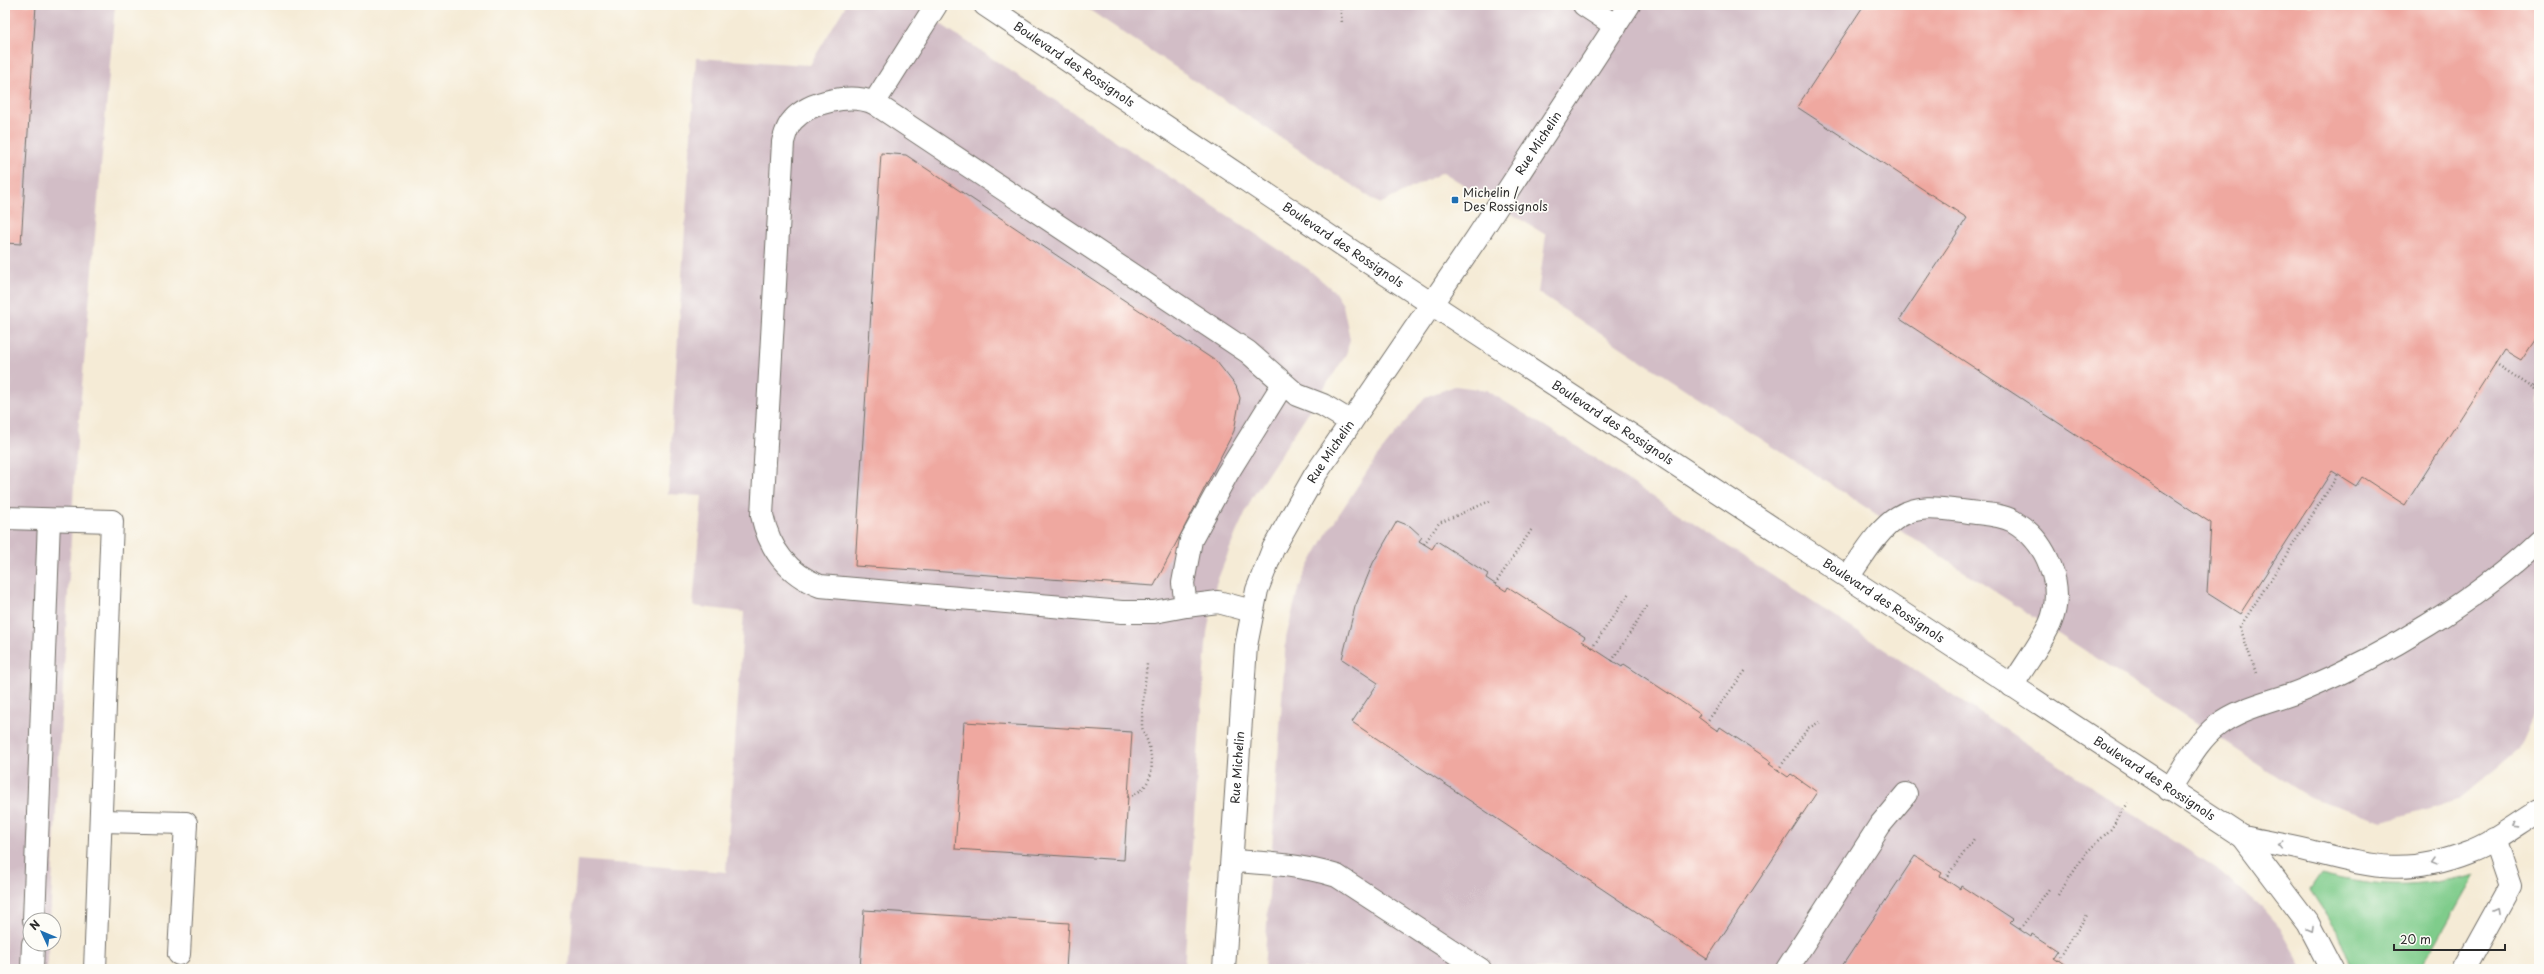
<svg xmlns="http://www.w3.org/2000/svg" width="2544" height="974" viewBox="0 0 2544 974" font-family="'Playpen Sans',sans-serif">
<rect width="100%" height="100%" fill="#fdfcf7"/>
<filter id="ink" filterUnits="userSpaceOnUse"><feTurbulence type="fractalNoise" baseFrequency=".025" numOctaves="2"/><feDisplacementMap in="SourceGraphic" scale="8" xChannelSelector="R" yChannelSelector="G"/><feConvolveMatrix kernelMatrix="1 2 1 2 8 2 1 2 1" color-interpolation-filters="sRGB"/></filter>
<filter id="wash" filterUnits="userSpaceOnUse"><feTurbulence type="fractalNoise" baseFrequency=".012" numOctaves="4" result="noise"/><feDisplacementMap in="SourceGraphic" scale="16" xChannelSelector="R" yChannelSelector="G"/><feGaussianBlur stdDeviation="0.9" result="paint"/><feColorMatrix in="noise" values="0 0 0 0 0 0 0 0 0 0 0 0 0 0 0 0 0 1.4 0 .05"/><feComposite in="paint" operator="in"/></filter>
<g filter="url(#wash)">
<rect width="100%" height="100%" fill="#f5ebd6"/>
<g fill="#d2bdc6">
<polygon points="5,5 115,5 75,466 50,920 30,920 30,944 49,944 47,969 5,969"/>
<polygon points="846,5 912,5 1308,269 1334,291 1343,305 1350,339 1346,355 1252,498 1236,533 1216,584 1207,633 1201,710 1184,969 569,969 577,860 726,872 744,612 693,606 702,496 668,494 696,58 810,65"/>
<polygon points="1082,5 2539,5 2539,704 2519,749 2458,800 2383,821 2309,797 1538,293 1546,235 1443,172 1380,204"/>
<polygon points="1455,386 1486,390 1567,440 2221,872 2262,908 2280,928 2303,969 1264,969 1286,638 1297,593 1306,571 1328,531 1376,458 1425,397"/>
</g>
<path fill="#7fcc8b" stroke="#557c5b" d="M 2321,874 C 2382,889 2414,889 2475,874 L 2421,969 L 2353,969 L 2337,931 L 2310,890 Z"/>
<g id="blocks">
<g fill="#efa8a0">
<polygon points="5,5 36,5 21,244 5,243"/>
<polygon points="1864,5 2539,5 2539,333 2521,360 2504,350 2405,505 2362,477 2356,486 2332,471 2240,614 2207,593 2211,523 1900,319 1967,218 1797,107"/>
<polygon points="881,153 906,155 1217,362 1236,386 1240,398 1234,431 1154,586 855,566"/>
<polygon points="1397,521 1410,526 1422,537 1419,541 1432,549 1437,541 1488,574 1486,578 1495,584 1506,591 1508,587 1585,637 1582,641 1622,667 1624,664 1700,714 1698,717 1706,723 1718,731 1720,727 1771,761 1769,764 1788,777 1791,774 1817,792 1707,959 1352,722 1378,683 1342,659 1355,607 1373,563"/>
<polygon points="964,722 1132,732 1124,860 955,849"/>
<polygon points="1915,856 1942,873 1940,876 1945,879 1960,889 1961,886 2013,920 2010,923 2031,937 2032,934 2058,951 2054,957 2071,969 1840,969"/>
<polygon points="864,910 1069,923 1066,969 860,969"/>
</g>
</g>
</g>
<g filter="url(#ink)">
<use href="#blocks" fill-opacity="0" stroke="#726e67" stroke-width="1"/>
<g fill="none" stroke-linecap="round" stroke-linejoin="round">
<g stroke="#726e67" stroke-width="24">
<g id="minor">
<polyline points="936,5 874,103 1248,352 1297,395 1323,405 1351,422"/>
<path id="s1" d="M 985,5 L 1386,274 L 2243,837 L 2308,923 L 2332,969"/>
<polyline points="1584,5 1616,26"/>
<path d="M 874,103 C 851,93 810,101 793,120 C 787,126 785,135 783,142 L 762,515 C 769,548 788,574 820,586 L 1122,612 L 1154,612 L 1186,606"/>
<polyline points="5,518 112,521 95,969"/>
<path d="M 1848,577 C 1862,558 1877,530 1898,517 C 1920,503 1944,509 1969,512 C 1983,514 2000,514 2013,521 C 2047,541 2066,586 2050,624 C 2040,645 2024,666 2012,686"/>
<polyline points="1252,611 1218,602 1186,606 1183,583 1191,540 1227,474 1283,384"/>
<path d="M 2169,790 C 2184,768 2197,740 2218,725 C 2243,706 2277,701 2305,689 C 2384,656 2477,600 2539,541"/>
<polyline points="101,821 186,823 179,954"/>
<path d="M 2243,837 C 2268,843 2293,846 2318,853 C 2376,868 2410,875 2469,852 C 2494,843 2516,825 2539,811"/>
<path d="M 1232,861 C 1268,863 1302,865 1337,876 L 1480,969"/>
<polyline points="34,920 49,520"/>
<polyline points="32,969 33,944"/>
<path id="s2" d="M 1224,969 L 1246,646 L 1257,590 L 1273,549 L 1315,475 L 1476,239 L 1629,5"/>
<polyline points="1787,969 1880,825 1906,794"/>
<polyline points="2464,969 2510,886 2494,839"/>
</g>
</g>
<g stroke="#726e67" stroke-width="2.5" stroke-dasharray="1 3" stroke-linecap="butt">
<polyline points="1340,5 1342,23"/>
<polyline points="2495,363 2533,388"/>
<polyline points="2539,379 2533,388 2539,391"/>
<polyline points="2539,481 2539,483"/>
<polyline points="1424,544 1439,523 1490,501"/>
<polyline points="1495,584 1532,529"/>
<polyline points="1592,648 1629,593"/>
<polyline points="1612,661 1648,605"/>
<polyline points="2256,673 2240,627 2338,475"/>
<polyline points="1706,723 1746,670"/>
<polyline points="1778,770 1808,728 1822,721"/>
<path d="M 1128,797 C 1155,788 1155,763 1147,740 C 1145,735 1142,730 1142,725 C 1142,705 1145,684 1147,664"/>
<polyline points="1945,879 1974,839"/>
<polyline points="2058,895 2086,853 2111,829 2128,803"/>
<polyline points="2020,929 2049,889"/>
<polyline points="2058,960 2087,915"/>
</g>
<use href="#minor" stroke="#fff" stroke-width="22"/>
</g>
<defs><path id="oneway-chevron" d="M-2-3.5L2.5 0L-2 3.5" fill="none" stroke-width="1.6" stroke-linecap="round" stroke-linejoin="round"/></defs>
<g stroke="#a0a0a0">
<use href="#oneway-chevron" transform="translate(2516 825) rotate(148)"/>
<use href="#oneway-chevron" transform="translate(2281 845) rotate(-168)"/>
<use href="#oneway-chevron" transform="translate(2433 863) rotate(165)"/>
<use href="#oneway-chevron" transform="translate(2497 910) rotate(-61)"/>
<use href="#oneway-chevron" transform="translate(2311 929) rotate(60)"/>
</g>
</g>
<rect fill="#1f6fb2" stroke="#fdfcf7" stroke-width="1.5" x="1451" y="196" width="8" height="8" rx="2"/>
<g text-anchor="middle" stroke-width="3.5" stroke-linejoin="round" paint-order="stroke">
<g font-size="12" fill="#2b2b2b" stroke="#fdfcf7">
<text dy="4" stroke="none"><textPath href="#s1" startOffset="107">Boulevard des Rossignols</textPath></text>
<text dy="4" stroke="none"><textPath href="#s2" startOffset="910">Rue Michelin</textPath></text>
<text dy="4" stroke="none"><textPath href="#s1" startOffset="431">Boulevard des Rossignols</textPath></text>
<text dy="4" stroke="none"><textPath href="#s1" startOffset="754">Boulevard des Rossignols</textPath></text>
<text dy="4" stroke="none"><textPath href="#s2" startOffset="538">Rue Michelin</textPath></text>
<text dy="4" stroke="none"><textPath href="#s1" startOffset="1078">Boulevard des Rossignols</textPath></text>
<text dy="4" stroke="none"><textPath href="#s2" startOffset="202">Rue Michelin</textPath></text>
<text dy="4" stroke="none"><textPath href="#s1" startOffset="1402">Boulevard des Rossignols</textPath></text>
</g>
<g font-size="12" fill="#2b2b2b" stroke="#fdfcf7" text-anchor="start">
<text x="1463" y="197">Michelin /<tspan x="1463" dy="14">Des Rossignols</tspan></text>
</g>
</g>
<rect width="2544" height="974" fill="none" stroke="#fdfcf7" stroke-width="20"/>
<g transform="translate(42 932) rotate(314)"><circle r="19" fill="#fdfcf7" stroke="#a9a8a5"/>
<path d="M0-3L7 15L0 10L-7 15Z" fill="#1f6fb2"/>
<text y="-6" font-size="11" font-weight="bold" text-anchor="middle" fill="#2b2b2b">N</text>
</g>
<path d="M2394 944v6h111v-6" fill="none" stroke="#2b2b2b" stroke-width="2"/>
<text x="2400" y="944" font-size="12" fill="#2b2b2b" stroke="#fdfcf7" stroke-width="3" paint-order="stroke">20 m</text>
</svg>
